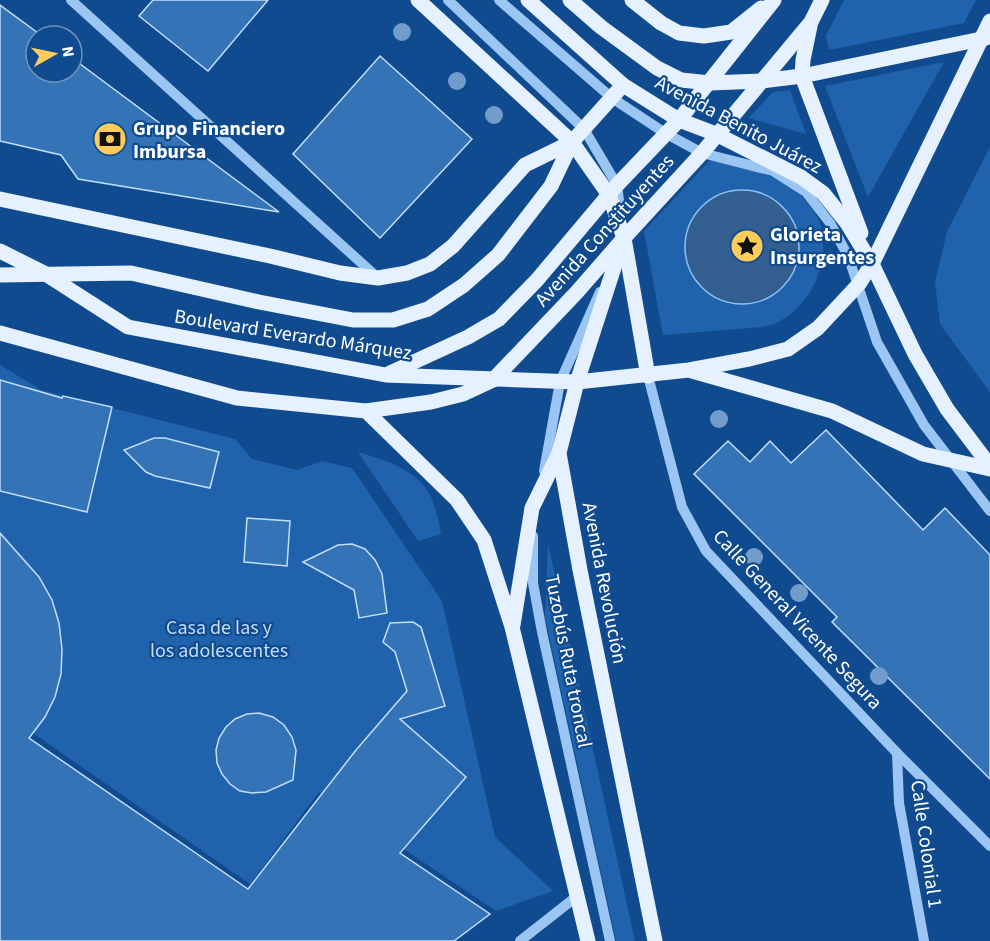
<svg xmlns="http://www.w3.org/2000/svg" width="990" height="941" viewBox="0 0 990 941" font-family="'Source Sans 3',sans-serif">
<rect width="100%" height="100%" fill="#114b8f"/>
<g fill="#2063ac">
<polygon points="844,0 976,0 964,23 829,50 826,36"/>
<polygon points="944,62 868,197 825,86"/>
<polygon points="790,90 806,134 749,118 773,92"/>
<polygon points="990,147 990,392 940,324 935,282 947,232"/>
<path d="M 710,160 C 737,167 770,171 792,188 C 803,196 815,209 820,223 C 831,262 812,306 776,323 C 765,328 749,328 736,329 C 712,331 687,333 663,335 L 644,231 Z"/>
<polygon points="0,365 41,390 235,439 252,459 297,470 322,461 352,468 442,601 495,837 553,891 496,911 319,792 250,884 0,710"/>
<path d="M 358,452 C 385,460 423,471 433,502 C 437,512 439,524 441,534 L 418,541 Z"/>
<polygon points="548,544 635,941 616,941 545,617"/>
</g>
<circle fill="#335e90" stroke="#8dc0f6" stroke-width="1.5" cx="742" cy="247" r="57"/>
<g fill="#3573b7" stroke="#c2defd" stroke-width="1.5">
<polygon points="153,0 268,0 208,71 139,16"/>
<polygon points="0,5 42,36 36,36 36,72 72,72 72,58 279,212 78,179 61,155 0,141"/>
<polygon points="380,56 472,139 380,238 293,154"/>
<polygon points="0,380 62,398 63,396 112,407 87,512 0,491"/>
<polygon points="826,430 923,530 945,508 990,555 990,779 832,622 837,617 694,474 728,441 750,462 770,441 791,463"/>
<polygon points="154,438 165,438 219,452 210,488 155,476 146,472 124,450"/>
<polygon points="247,518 290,521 287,566 244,562"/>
<polygon points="0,533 39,577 52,600 59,623 62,649 61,674 55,697 45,717 29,738 248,889 356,750 407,691 395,652 383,642 390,623 413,622 421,627 445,706 400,719 466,777 400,853 490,914 454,941 0,941"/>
<polygon points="352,544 365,549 375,560 382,574 387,613 359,618 354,590 303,562 338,545"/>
<polygon points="259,713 273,717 284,725 292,737 296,750 293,780 266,792 252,793 240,791 230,784 222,774 217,763 216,750 219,738 226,727 235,719 247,714"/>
</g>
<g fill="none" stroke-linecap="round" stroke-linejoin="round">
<g stroke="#9bc5f2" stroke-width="10">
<polyline points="71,0 378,278"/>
<polyline points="448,0 584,129 617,185 621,216"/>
<polyline points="499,0 612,98 665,133 702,153 773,171 806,192 830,223 848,256 877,342 924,425 990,511"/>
<polyline points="648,376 682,507 706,551 897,753 990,846"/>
<polyline points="544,471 560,382 600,292"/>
<polyline points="533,536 533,583 542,632 610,941"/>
<polyline points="897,753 899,803 924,941"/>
<polyline points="520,941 576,897"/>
</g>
<g stroke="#e6f1ff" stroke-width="15">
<polyline points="418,0 572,142 609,195 624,238 648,376"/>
<polyline points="528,0 623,85 679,120 716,134 801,177 823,193 847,223 872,264 915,354 947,409 990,466"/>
<polyline points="570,0 601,27 657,68 681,80 710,83 761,81 802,76 986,38"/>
<polyline points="632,0 661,23 679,33 704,36 731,32 761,8"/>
<polyline points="810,26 803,60 802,76 861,233"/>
<polyline points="0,199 270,256 340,273 378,278 407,273 430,264 453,246 525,165 572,142"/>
<polyline points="621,246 577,382 559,453 580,570 655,941"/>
<polyline points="0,251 44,273 128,327 386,375 577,382 689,370 749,359 788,349 818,328 859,284 872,264 990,21"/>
<polyline points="0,275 131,273 259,302 353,320 393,320 428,309 464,285 498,255 551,186 572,142 623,85"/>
<polyline points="0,333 237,398 366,411 431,402 463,394 493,380 577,292 624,238 702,153 811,22 822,0"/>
<polyline points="692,371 832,411 923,454 990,469"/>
<polyline points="390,373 468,337 499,319 537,280 617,185 679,120 774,0"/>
<polyline points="366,411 457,500 484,540 512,627 588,941"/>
<polyline points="513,625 532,508 559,453"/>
</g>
</g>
<g fill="#729ccc">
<circle cx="402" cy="32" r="9"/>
<circle cx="457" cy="81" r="9"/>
<circle cx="494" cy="115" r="9"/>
<circle cx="719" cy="419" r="9"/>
<circle cx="754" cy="557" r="9"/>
<circle cx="799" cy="593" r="9"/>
<circle cx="879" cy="676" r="9"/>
</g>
<defs>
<g id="bank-disc" transform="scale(1.725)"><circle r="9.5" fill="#ffcc5c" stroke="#114b8f"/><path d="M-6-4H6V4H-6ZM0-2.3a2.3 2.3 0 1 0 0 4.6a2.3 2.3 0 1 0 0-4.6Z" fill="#111"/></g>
<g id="sight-disc" transform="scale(1.725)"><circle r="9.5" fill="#ffcc5c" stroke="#114b8f"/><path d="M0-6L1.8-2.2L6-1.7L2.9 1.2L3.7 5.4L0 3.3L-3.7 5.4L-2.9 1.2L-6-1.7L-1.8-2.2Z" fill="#111"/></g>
</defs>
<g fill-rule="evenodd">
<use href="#bank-disc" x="110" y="139"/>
<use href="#sight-disc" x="747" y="246"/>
</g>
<g text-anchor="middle" stroke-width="4.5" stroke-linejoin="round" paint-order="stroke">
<g font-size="20" fill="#fff" stroke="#114b8f">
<text transform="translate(739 124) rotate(28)" y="7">Avenida Benito Juárez</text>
<text transform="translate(604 230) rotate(-48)" y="7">Avenida Constituyentes</text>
<text transform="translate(293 334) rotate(9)" y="7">Boulevard Everardo Márquez</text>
<text transform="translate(605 583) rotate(79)" y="7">Avenida Revolución</text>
<text transform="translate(798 619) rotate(47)" y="7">Calle General Vicente Segura</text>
<text transform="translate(569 661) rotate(79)" y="7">Tuzobús Ruta troncal</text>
<text transform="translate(927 844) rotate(82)" y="7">Calle Colonial 1</text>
</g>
<g font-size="20" font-weight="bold" fill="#fff" stroke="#114b8f" text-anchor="start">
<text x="133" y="135">Grupo Financiero<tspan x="133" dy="23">Imbursa</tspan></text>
<text x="770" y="241">Glorieta<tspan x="770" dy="23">Insurgentes</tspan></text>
</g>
<g font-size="20" fill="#c2defd" stroke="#114b8f">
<text x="219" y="634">Casa de las y<tspan x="219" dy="23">los adolescentes</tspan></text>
</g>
</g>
<g transform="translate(54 54) rotate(81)"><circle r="28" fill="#114b8f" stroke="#7093bc" stroke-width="1.5"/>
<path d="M0-4.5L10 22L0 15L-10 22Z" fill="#ffcc5c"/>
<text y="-9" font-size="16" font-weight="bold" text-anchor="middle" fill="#ffffff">N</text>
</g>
</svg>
